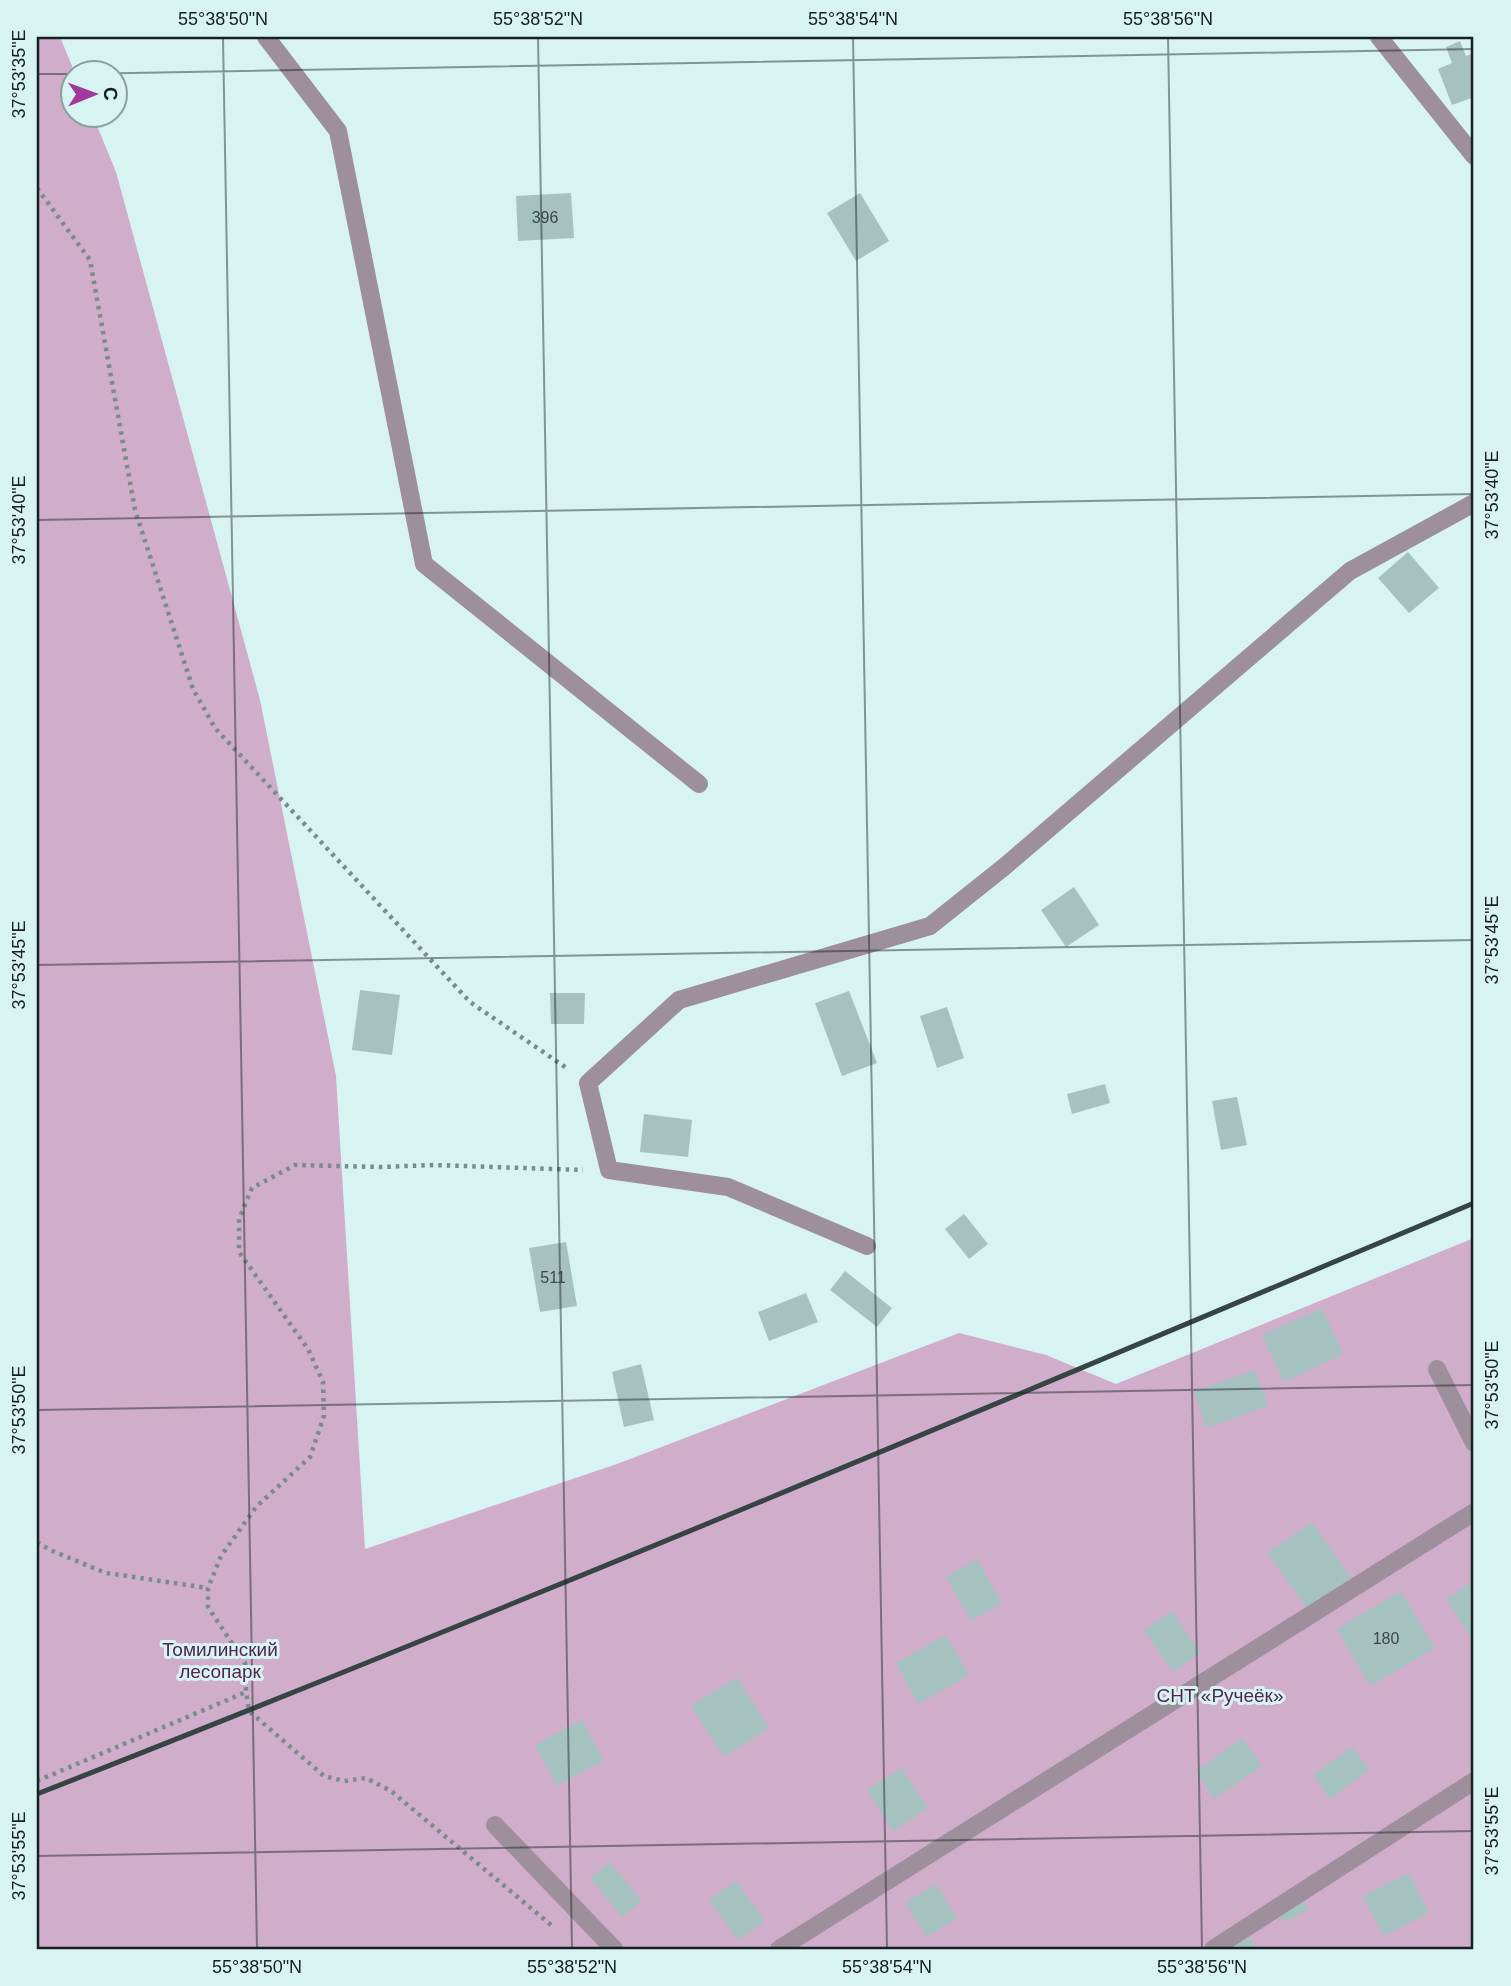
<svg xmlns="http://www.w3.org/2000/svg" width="1511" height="1986" viewBox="0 0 1511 1986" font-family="Helvetica,sans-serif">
<rect width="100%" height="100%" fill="#d7f4f3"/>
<polygon fill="#cfadcb" points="37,37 60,37 75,73 74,74 74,116 93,116 116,172 260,700 336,1076 365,1549 617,1464 959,1333 1046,1355 1116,1384 1474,1238 1474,1949 37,1949"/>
<g fill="#a6c2c0">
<polygon points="1460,41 1466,56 1474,53 1474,97 1452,105 1438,69 1452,63 1446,47"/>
<polygon points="571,193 574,238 518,241 516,196"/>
<polygon points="860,193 889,241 856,261 827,213"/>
<polygon points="1408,552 1439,588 1409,613 1378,578"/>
<polygon points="1074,887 1099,925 1066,947 1041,910"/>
<polygon points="360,990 400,995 392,1055 352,1050"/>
<polygon points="849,991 877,1063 842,1076 815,1003"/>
<polygon points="550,993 585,993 584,1024 551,1024"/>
<polygon points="947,1007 964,1058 937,1068 920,1016"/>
<polygon points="1105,1084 1110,1103 1072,1114 1067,1094"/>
<polygon points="1237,1097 1247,1145 1221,1150 1212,1101"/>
<polygon points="644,1114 692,1120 688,1157 640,1152"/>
<polygon points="964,1214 988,1244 969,1259 945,1229"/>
<polygon points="566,1242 577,1306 540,1312 529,1248"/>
<polygon points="845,1271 892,1308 877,1327 830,1290"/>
<polygon points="806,1293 818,1322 769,1341 758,1312"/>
<polygon points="1322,1308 1343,1354 1284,1382 1262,1335"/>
<polygon points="641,1364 654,1420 624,1427 612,1372"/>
<polygon points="1255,1370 1268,1406 1206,1428 1194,1391"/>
<polygon points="1312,1522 1351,1578 1308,1609 1267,1553"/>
<polygon points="977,1559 1002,1603 971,1621 946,1577"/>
<polygon points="1474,1580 1474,1643 1446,1599"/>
<polygon points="1401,1591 1435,1648 1370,1686 1337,1629"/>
<polygon points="1172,1611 1200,1653 1173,1672 1144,1630"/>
<polygon points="946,1635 969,1675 918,1704 896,1663"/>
<polygon points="737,1677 769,1728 724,1757 691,1706"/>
<polygon points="582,1720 604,1761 557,1786 535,1745"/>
<polygon points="1243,1738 1262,1766 1214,1799 1196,1771"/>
<polygon points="1353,1747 1369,1770 1330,1799 1313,1775"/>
<polygon points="902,1768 928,1808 893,1831 867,1790"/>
<polygon points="610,1862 642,1901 622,1917 590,1878"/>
<polygon points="1409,1873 1429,1913 1383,1936 1363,1896"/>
<polygon points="736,1881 765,1921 738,1940 709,1900"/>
<polygon points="936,1884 957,1918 927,1937 905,1903"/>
<polygon points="1304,1901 1308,1910 1284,1922 1279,1913"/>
<polygon points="1248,1935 1257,1949 1225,1949"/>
</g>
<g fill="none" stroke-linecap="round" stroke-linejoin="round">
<g stroke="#788c8b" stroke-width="4.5" stroke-dasharray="3.5 5" stroke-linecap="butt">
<polyline points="37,188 90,260 135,510 193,689 215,728 470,1002 568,1069"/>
<polyline points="37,1542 50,1550 106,1573 208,1588"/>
<polyline points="37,1781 246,1692"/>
<polyline points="551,1925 391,1791 366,1778 344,1781 324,1776 249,1711 246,1692 245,1663 208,1607 208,1588 221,1556 256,1507 310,1457 324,1416 323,1382 308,1349 239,1252 239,1219 252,1188 295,1165 381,1167 434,1165 583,1170"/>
</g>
<g stroke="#9e8f9c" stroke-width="18">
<polyline points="1437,1369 1474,1443"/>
<polyline points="495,1825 614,1949"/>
<polyline points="779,1949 1474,1512"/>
<polyline points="1213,1949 1474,1781"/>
</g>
<g stroke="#9e8f9c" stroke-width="18">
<polyline points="266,37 338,131 424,564 699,784"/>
<polyline points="1379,37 1474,156"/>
<polyline points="867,1246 728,1187 609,1170 588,1083 679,1000 930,926 1004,867 1350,571 1474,503"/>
</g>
<path stroke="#374444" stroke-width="5" d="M 37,1794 C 519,1605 997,1404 1474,1203"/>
</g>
<path fill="none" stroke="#162020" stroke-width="2" stroke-opacity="0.45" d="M 223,37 L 257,1949M 538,37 L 572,1949M 853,37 L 887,1949M 1168,37 L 1202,1949M 37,74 L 74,74M 76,74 L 1474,49M 37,520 L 1474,494M 37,965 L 1474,940M 37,1410 L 1474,1385M 37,1856 L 1474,1831"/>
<g text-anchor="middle" stroke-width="6" stroke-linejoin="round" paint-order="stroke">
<g font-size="16" fill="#3a4848">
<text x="545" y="223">396</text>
<text x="553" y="1283">511</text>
<text x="1386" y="1644">180</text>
</g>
<g font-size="19" fill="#53264f" stroke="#d7f4f3">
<text x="220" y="1656">Томилинский<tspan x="220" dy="22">лесопарк</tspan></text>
<text x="1220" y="1702">СНТ «Ручеёк»</text>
</g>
</g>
<rect width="1511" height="1986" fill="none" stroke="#d7f4f3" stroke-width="77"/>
<g transform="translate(94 94) rotate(89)"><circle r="33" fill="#d7f4f3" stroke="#8a9f9f" stroke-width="2"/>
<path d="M0-5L12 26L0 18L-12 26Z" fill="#a1389b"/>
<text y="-10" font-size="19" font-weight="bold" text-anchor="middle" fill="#162020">С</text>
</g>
<rect x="38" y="38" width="1434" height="1910" fill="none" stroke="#162020" stroke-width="2.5"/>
<g font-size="18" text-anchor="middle" fill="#162020">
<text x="223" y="25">55°38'50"N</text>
<text x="538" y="25">55°38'52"N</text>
<text x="853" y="25">55°38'54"N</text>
<text x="1168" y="25">55°38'56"N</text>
<text transform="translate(19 74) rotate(-90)" y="6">37°53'35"E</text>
<text transform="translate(1492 495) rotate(-90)" y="6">37°53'40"E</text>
<text transform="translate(19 520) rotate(-90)" y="6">37°53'40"E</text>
<text transform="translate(1492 940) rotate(-90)" y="6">37°53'45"E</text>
<text transform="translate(19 965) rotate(-90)" y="6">37°53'45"E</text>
<text transform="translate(1492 1385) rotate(-90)" y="6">37°53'50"E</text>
<text transform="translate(19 1410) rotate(-90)" y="6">37°53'50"E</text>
<text transform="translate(1492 1831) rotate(-90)" y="6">37°53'55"E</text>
<text transform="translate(19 1856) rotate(-90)" y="6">37°53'55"E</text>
<text x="257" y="1973">55°38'50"N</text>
<text x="572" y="1973">55°38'52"N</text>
<text x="887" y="1973">55°38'54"N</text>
<text x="1202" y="1973">55°38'56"N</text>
</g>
</svg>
